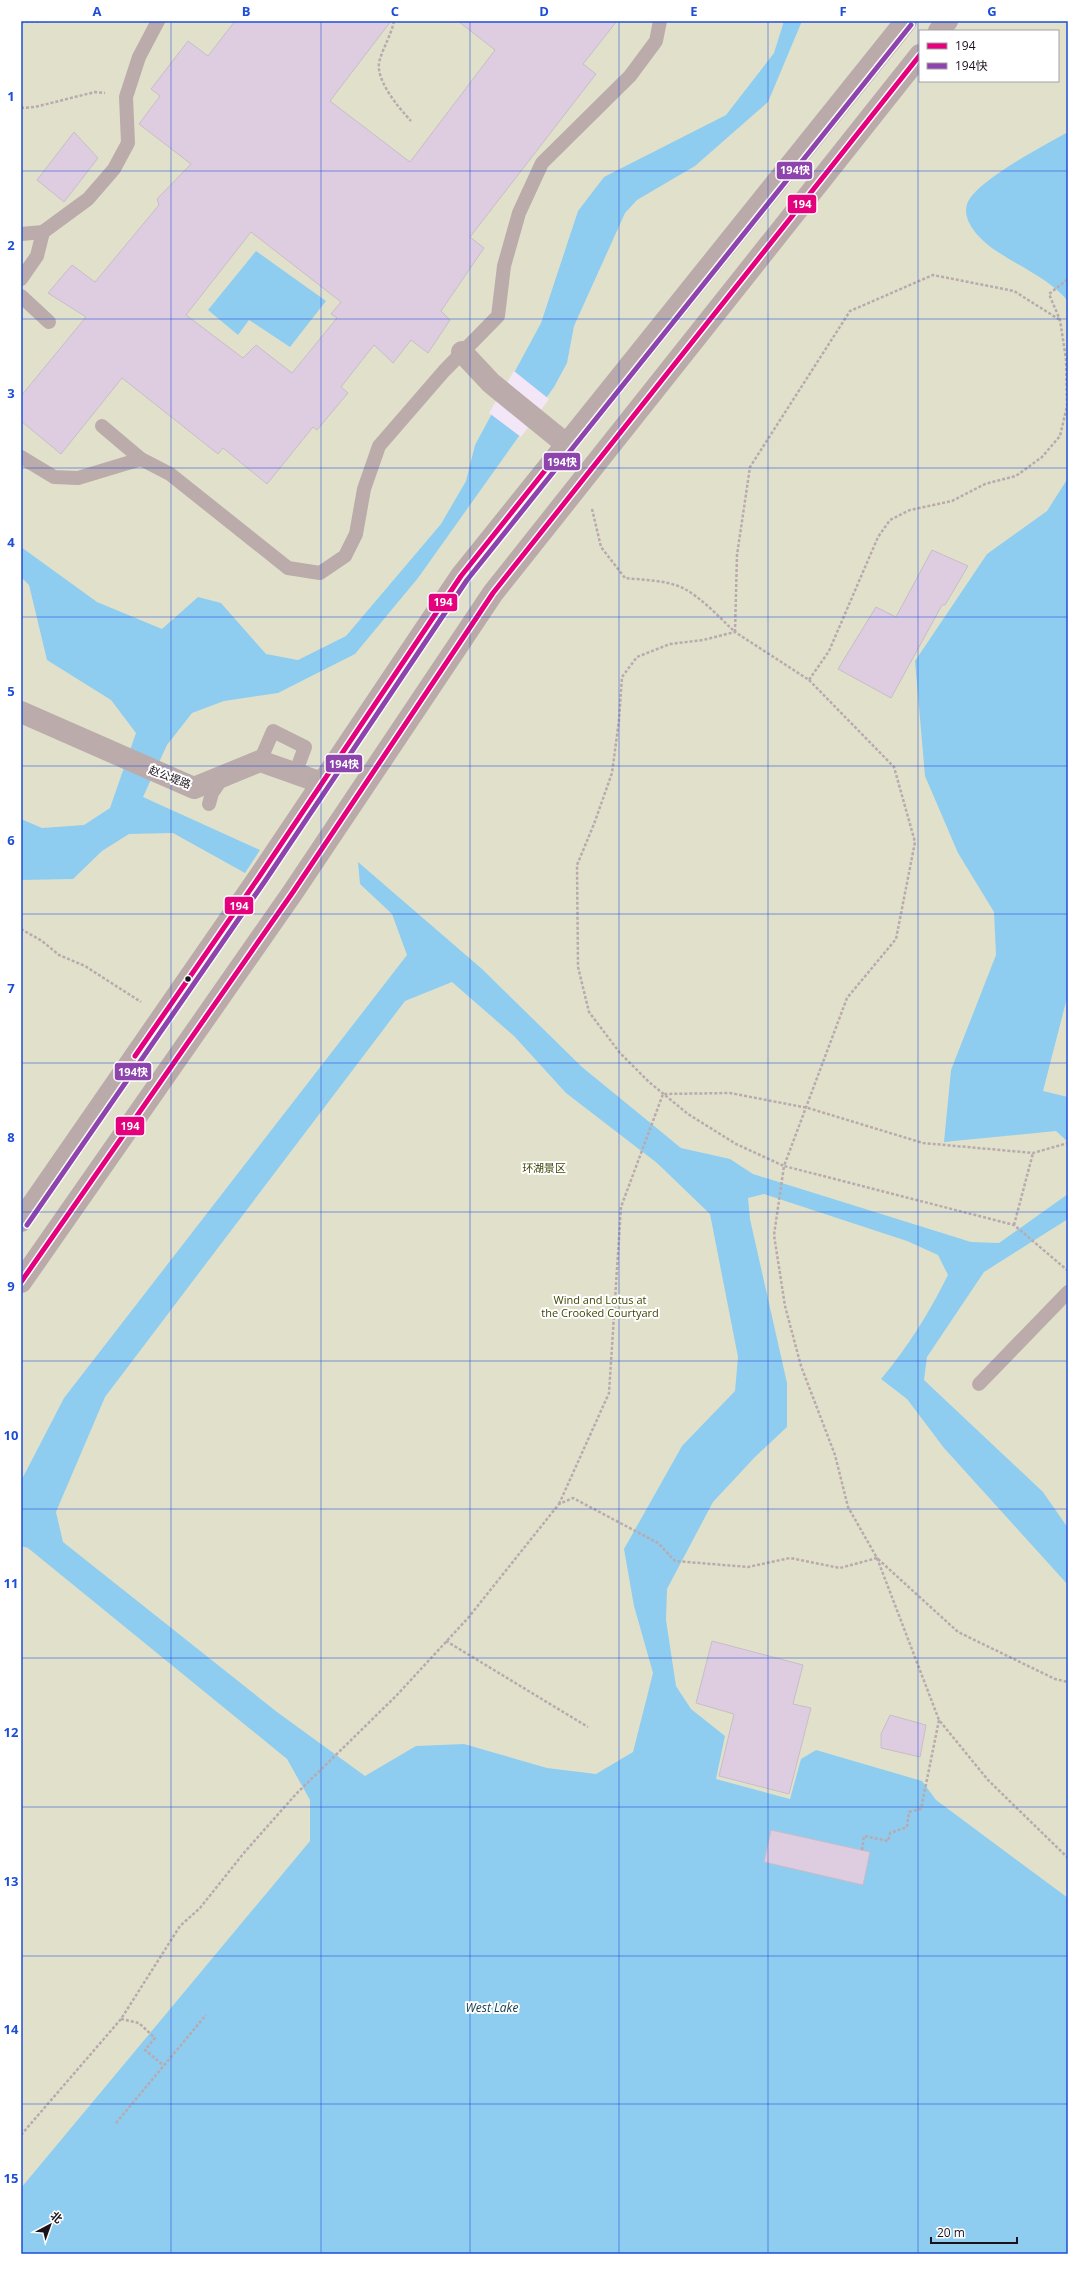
<svg xmlns="http://www.w3.org/2000/svg" width="1089" height="2275" viewBox="0 0 1089 2275" font-family="'Open Sans','Noto Sans SC',sans-serif">
<rect width="100%" height="100%" fill="#f3e6f6"/>
<path fill="#e1e1cb" fill-rule="evenodd" d="M 21,21 L 1068,21 L 1068,2254 L 21,2254 ZM 920,31 L 1058,31 L 1058,81 L 920,81 Z"/>
<g fill="#8ecdf0" fill-rule="evenodd">
<polygon points="784,21 802,21 768,102 695,166 637,200 625,213 574,326 567,363 554,387 418,578 355,654 278,693 224,701 192,713 167,745 143,797 260,850 245,873 173,833 129,834 102,851 73,879 21,880 21,819 42,828 84,825 110,808 136,733 111,700 47,660 29,585 21,577 21,547 97,602 162,629 198,597 221,603 266,654 298,660 346,636 441,524 466,481 475,445 541,323 578,211 604,177 726,115 774,53"/>
<path d="M 1068,132 L 1068,301 C 1049,279 1022,268 998,252 C 984,243 961,223 967,204 C 975,181 1045,145 1068,132 Z"/>
<polygon points="256,251 326,301 290,347 249,320 238,335 208,310"/>
<polygon points="1068,478 1068,994 1043,1091 1068,1097 1068,1142 1056,1131 944,1142 951,1070 996,955 994,912 958,853 925,776 915,661 987,554 1047,511"/>
<path d="M 358,862 L 482,969 L 582,1067 L 681,1148 L 730,1159 L 753,1174 L 971,1242 L 999,1243 L 1068,1194 L 1068,1219 L 984,1272 L 927,1357 L 924,1380 L 1043,1492 L 1068,1528 L 1068,1585 L 944,1448 L 907,1399 L 881,1379 C 908,1347 929,1313 948,1275 L 938,1255 L 907,1241 L 764,1194 L 748,1198 L 750,1219 L 787,1383 L 787,1427 L 755,1457 L 713,1502 L 667,1589 L 666,1620 L 676,1686 L 691,1709 L 725,1736 L 716,1779 L 790,1799 L 801,1759 L 816,1750 L 922,1781 L 936,1800 L 1068,1898 L 1068,2254 L 21,2254 L 21,2188 L 310,1841 L 310,1800 L 287,1759 L 28,1548 L 21,1546 L 21,1481 L 64,1398 L 407,955 L 392,914 L 360,884 ZM 452,982 L 514,1036 L 566,1093 L 657,1163 L 710,1214 L 738,1357 L 735,1391 L 682,1446 L 624,1549 L 634,1606 L 653,1673 L 633,1752 L 596,1774 L 547,1768 L 464,1744 L 416,1746 L 365,1776 L 277,1712 L 63,1542 L 56,1512 L 105,1397 L 405,1001 Z"/>
</g>
<polygon fill="#f3e6f6" points="514,371 549,399 521,437 489,413"/>
<g fill="#decde1" stroke="#c7bdc9" fill-rule="evenodd">
<path d="M 235,21 L 391,21 L 330,101 L 410,162 L 495,50 L 458,21 L 617,21 L 583,64 L 596,74 L 470,237 L 484,248 L 441,311 L 450,320 L 428,353 L 411,340 L 393,363 L 374,345 L 341,387 L 348,393 L 317,430 L 313,427 L 267,484 L 223,448 L 218,454 L 122,378 L 61,454 L 21,421 L 21,396 L 86,317 L 48,293 L 72,265 L 95,282 L 159,205 L 157,199 L 191,164 L 139,124 L 160,96 L 151,89 L 188,41 L 208,56 ZM 251,232 L 341,302 L 331,314 L 337,318 L 292,373 L 256,345 L 243,358 L 186,315 Z"/>
<polygon points="74,132 98,158 64,202 37,180"/>
<polygon points="932,550 968,566 945,605 942,605 891,698 838,669 876,607 896,617"/>
<polygon points="712,1641 803,1665 793,1704 811,1708 789,1794 719,1776 734,1714 696,1703"/>
<polygon points="890,1715 926,1725 920,1757 881,1748 881,1734"/>
<polygon points="771,1830 870,1852 863,1885 764,1862"/>
</g>
<g fill="none" stroke-linecap="round" stroke-linejoin="round">
<g stroke="#b8aaaf" stroke-width="2.5" stroke-dasharray="3 2" stroke-linecap="butt">
<path d="M 394,21 C 391,35 384,46 380,59 C 373,78 399,108 411,121"/>
<polyline points="21,22 48,21"/>
<polyline points="21,108 35,107 95,92 105,93"/>
<path d="M 592,509 L 601,547 L 625,578 C 643,580 666,580 683,588 C 702,598 719,617 735,632"/>
<polyline points="735,632 737,555 750,467 850,311 933,275 1014,291 1060,320"/>
<polyline points="809,680 894,767 915,842 896,939 847,998 784,1166 1014,1225 1067,1270"/>
<polyline points="21,929 42,941 59,955 85,966 141,1002"/>
<polyline points="1014,1225 1033,1153"/>
<polyline points="559,1504 609,1393 621,1207 663,1094 730,1093 808,1108 923,1143 1033,1153 1068,1143"/>
<polyline points="877,1558 939,1720 988,1780 1068,1858"/>
<polyline points="878,1559 958,1632 1055,1679 1068,1682"/>
<polyline points="446,1641 588,1727"/>
<polyline points="862,1850 864,1836 888,1841 890,1833 907,1827 909,1812 921,1809 939,1720"/>
<polyline points="121,2019 139,2023 155,2038 145,2050 163,2065"/>
<polyline points="116,2123 206,2015"/>
<polyline points="21,2135 121,2019 180,1926 200,1908 243,1854 296,1794 396,1696 468,1618 559,1504 573,1498 658,1543 675,1561 748,1567 790,1558 840,1568 877,1558 848,1507 835,1455 801,1366 785,1306 774,1235 784,1166 736,1144 688,1114 649,1082 620,1053 589,1012 578,967 577,865 594,824 612,773 619,720 622,677 637,657 670,644 703,640 735,632 809,680 829,651 878,537 890,520 910,510 952,501 985,484 1016,476 1042,457 1060,436 1067,406 1066,359 1060,320 1049,294 1068,279"/>
</g>
<g stroke="#bcabab" stroke-width="14">
<polyline points="21,234 43,232 88,199 114,169 128,143 126,97 139,57 158,21"/>
<polyline points="21,279 37,256 43,232"/>
<polyline points="21,296 49,322"/>
<polyline points="102,426 141,459"/>
<polyline points="21,457 54,477 78,478 141,459 170,474 288,568 320,573 345,556 356,534 364,489 379,446 444,371 498,316 504,266 519,213 542,163 630,76 656,41 660,21"/>
<polyline points="260,761 273,731 305,747 295,774"/>
<polyline points="209,804 212,793 223,777"/>
<polyline points="979,1384 1068,1292"/>
</g>
<g stroke="#bcabab" stroke-width="22">
<polyline points="462,352 491,383 566,444"/>
<polyline points="21,712 194,788 260,761 322,783"/>
</g>
<g stroke="#baaaaa" stroke-width="22">
<polyline points="939,31 947,21"/>
<polyline points="21,1221 259,877 461,576 906,21"/>
<polyline points="21,1282 293,892 493,593 920,55"/>
</g>
<g stroke="#fff" stroke-width="8">
<g id="bus-1">
<polyline points="135,1056 259,877 461,576 555,458"/>
<polyline points="21,1282 293,892 493,593 920,55"/>
</g>
</g>
<g stroke="#fff" stroke-width="8">
<polyline id="bus-2" points="27,1225 265,881 467,580 911,25"/>
</g>
<use href="#bus-1" stroke="#e5007d" stroke-width="5"/>
<use href="#bus-2" stroke="#8e44ad" stroke-width="5"/>
</g>
<path fill="none" stroke="#1d4ed8" stroke-width="1" stroke-opacity="0.55" d="M 171,21 L 171,2254M 321,21 L 321,2254M 470,21 L 470,2254M 619,21 L 619,2254M 768,21 L 768,2254M 918,21 L 918,2254M 21,171 L 1068,171M 21,319 L 1068,319M 21,468 L 1068,468M 21,617 L 1068,617M 21,766 L 1068,766M 21,914 L 1068,914M 21,1063 L 1068,1063M 21,1212 L 1068,1212M 21,1361 L 1068,1361M 21,1509 L 1068,1509M 21,1658 L 1068,1658M 21,1807 L 1068,1807M 21,1956 L 1068,1956M 21,2104 L 1068,2104"/>
<circle fill="#1a111b" stroke="#fff" stroke-width="1.5" cx="188" cy="979" r="3.5"/>
<g text-anchor="middle" stroke-width="4" stroke-linejoin="round" paint-order="stroke">
<g font-size="11" fill="#1a111b" stroke="#fff">
<text transform="translate(170 777) rotate(21)" y="4">赵公堤路</text>
</g>
<g font-size="11" fill="#3e4604" stroke="#fff">
<text x="544" y="1172">环湖景区</text>
<text x="600" y="1304">Wind and Lotus at<tspan x="600" dy="13">the Crooked Courtyard</tspan></text>
</g>
<g font-size="12" font-style="italic" fill="#0d394a" stroke="#fff">
<text x="492" y="2012">West Lake</text>
</g>
</g>
<g stroke="#fff" stroke-width="1.5">
<rect x="776" y="161" width="37" height="19" rx="4" fill="#8e44ad"/>
<rect x="787" y="194" width="30" height="20" rx="4" fill="#e5007d"/>
<rect x="543" y="452" width="38" height="19" rx="4" fill="#8e44ad"/>
<rect x="428" y="593" width="30" height="19" rx="4" fill="#e5007d"/>
<rect x="325" y="754" width="38" height="19" rx="4" fill="#8e44ad"/>
<rect x="224" y="896" width="30" height="19" rx="4" fill="#e5007d"/>
<rect x="114" y="1062" width="38" height="19" rx="4" fill="#8e44ad"/>
<rect x="115" y="1116" width="30" height="20" rx="4" fill="#e5007d"/>
</g>
<g font-size="11" text-anchor="middle" font-weight="bold" fill="#fff">
<text x="795" y="174">194快</text>
<text x="802" y="208">194</text>
<text x="562" y="466">194快</text>
<text x="443" y="606">194</text>
<text x="344" y="768">194快</text>
<text x="239" y="910">194</text>
<text x="133" y="1076">194快</text>
<text x="130" y="1130">194</text>
</g>
<rect width="1089" height="2275" fill="none" stroke="#ffffff" stroke-width="44"/>
<rect x="919" y="30" width="140" height="52" fill="#ffffff" stroke="#a3a0a4"/>
<rect x="927" y="43" width="20" height="6" fill="#e5007d" stroke="#a3a0a4"/>
<text x="955" y="50" font-size="12" fill="#1a111b">194</text>
<rect x="927" y="63" width="20" height="6" fill="#8e44ad" stroke="#a3a0a4"/>
<text x="955" y="70" font-size="12" fill="#1a111b">194快</text>
<g transform="translate(50 2225) rotate(41)" stroke="#ffffff" stroke-width="3" paint-order="stroke">
<path d="M0-3L7 15L0 10L-7 15Z" fill="#1a111b"/>
<text y="-6" font-size="11" font-weight="bold" text-anchor="middle" fill="#1a111b">北</text>
</g>
<path d="M931 2237v6h86v-6" fill="none" stroke="#1a111b" stroke-width="2"/>
<text x="937" y="2237" font-size="12" fill="#1a111b" stroke="#ffffff" stroke-width="3" paint-order="stroke">20 m</text>
<rect x="22" y="22" width="1045" height="2231" fill="none" stroke="#1d4ed8" stroke-width="1.5"/>
<g font-size="13" text-anchor="middle" font-weight="bold" fill="#1d4ed8">
<text x="97" y="16">A</text>
<text x="246" y="16">B</text>
<text x="395" y="16">C</text>
<text x="544" y="16">D</text>
<text x="694" y="16">E</text>
<text x="843" y="16">F</text>
<text x="992" y="16">G</text>
<text x="11" y="101">1</text>
<text x="11" y="250">2</text>
<text x="11" y="398">3</text>
<text x="11" y="547">4</text>
<text x="11" y="696">5</text>
<text x="11" y="845">6</text>
<text x="11" y="993">7</text>
<text x="11" y="1142">8</text>
<text x="11" y="1291">9</text>
<text x="11" y="1440">10</text>
<text x="11" y="1588">11</text>
<text x="11" y="1737">12</text>
<text x="11" y="1886">13</text>
<text x="11" y="2034">14</text>
<text x="11" y="2183">15</text>
</g>
</svg>
